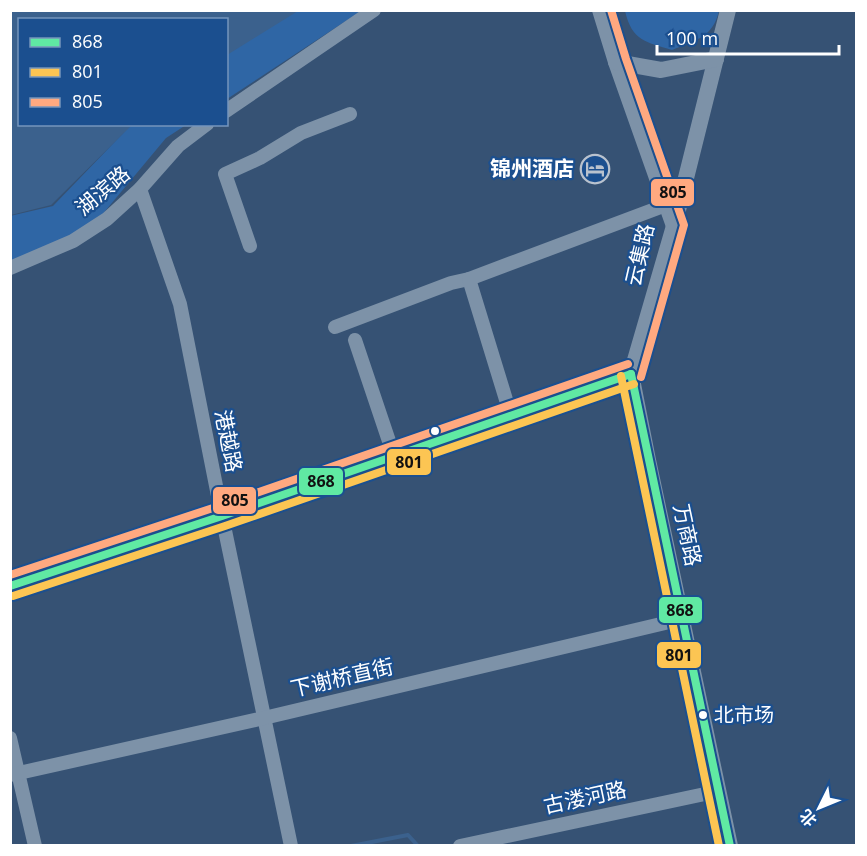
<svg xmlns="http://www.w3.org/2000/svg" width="867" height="856" viewBox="0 0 867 856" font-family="'Open Sans','Noto Sans SC',sans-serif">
<rect width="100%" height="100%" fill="#365274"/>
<g fill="#2f66a5">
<polygon points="296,11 361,11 227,99 226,51"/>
<path d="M 625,11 L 625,10 L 719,11 C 713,37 695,41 672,50 C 646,42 632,41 625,11 Z"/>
<polygon points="131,125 186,125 166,138 101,216 56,245 11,262 10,216 53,206"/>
</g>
<polygon fill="#3b618d" points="10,11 11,10 298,11 227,55 226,20 20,20 20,124 132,125 51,205 11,215"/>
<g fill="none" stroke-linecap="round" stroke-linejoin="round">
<polyline stroke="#3b618d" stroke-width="4" points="351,846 408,835 418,846"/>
<g stroke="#7d92a8" stroke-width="14">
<polyline points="226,111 374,10"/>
<polyline points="140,189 180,304 222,516 291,846"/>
<polyline points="250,246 225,174 260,158 301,133 350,114"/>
<polyline points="10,268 73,241 107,219 140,189 178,146 207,124"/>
<polyline points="335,327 451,283 469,279"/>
<polyline points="355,340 394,456"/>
<polyline points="511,416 469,279 666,205"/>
<polyline points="10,738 35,846"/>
<polyline points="10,775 264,718 682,619"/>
<polyline points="460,846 719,791"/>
</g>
<g stroke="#7d92a8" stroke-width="16">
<polyline points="600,10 616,62 674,226"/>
<polyline points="728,10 674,226 631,374 648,460 730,846"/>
<polyline points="616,62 661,70 716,59"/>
<polyline points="10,586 222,516 631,374"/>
</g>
<g stroke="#1b4f8f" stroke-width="12">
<g id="bus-1">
<polyline points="631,374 730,846"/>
<polyline points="10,586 222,516 631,374"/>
</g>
</g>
<g stroke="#1b4f8f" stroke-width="12">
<g id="bus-2">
<polyline points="621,376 719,846"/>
<polyline points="13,596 225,526 634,384"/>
</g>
</g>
<g stroke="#1b4f8f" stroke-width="12">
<g id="bus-3">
<polyline points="611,10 626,59 684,225 641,377"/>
<polyline points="10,575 219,506 628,364"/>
</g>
</g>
<use href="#bus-1" stroke="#60e9a3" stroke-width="8"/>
<use href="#bus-2" stroke="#fcc553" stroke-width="8"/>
<use href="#bus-3" stroke="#ffa980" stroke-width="8"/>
</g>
<defs>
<g id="hotel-ring" transform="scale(1.5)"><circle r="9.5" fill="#1b4f8f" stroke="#b9c2ce" stroke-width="1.5"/><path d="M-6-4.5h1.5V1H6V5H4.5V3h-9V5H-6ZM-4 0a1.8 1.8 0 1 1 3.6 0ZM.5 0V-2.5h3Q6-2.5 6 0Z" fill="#b9c2ce"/></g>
</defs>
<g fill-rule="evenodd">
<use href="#hotel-ring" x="595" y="169"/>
</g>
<g fill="#fff" stroke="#1b4f8f" stroke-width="2">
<circle cx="435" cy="431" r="5"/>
<circle cx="703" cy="715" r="5"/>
</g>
<g text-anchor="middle" stroke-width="4.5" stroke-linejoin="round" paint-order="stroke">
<g font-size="20" fill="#fff" stroke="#1b4f8f" text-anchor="start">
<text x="714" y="722">北市场</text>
</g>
<g font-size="21" font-weight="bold" fill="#fff" stroke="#1b4f8f" text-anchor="end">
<text x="574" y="176">锦州酒店</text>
</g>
<g font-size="21" fill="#fff" stroke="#1b4f8f">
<text transform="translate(103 191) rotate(-40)" y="7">湖滨路</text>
<text transform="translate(640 255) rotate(-77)" y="7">云集路</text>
<text transform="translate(228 441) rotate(79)" y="7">港越路</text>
<text transform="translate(687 535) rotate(78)" y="7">万商路</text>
<text transform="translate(342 678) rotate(-13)" y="7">下谢桥直街</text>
<text transform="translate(585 798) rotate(-12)" y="7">古溇河路</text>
</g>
</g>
<g stroke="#1b4f8f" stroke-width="2">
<rect x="650" y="178" width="45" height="29" rx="6" fill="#ffa980"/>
<rect x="386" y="448" width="46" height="28" rx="6" fill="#fcc553"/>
<rect x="298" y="467" width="46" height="29" rx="6" fill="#60e9a3"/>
<rect x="212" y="486" width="45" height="29" rx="6" fill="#ffa980"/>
<rect x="658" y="596" width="45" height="28" rx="6" fill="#60e9a3"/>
<rect x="656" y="641" width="46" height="28" rx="6" fill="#fcc553"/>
</g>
<g font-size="16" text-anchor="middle" font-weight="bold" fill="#111">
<text x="673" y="198">805</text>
<text x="409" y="468">801</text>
<text x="321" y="487">868</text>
<text x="235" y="506">805</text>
<text x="680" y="616">868</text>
<text x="679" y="661">801</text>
</g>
<rect width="867" height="856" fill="none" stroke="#ffffff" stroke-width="24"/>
<rect x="18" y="18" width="210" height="108" fill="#1b4f8f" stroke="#7695bc" stroke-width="1.5"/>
<rect x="30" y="38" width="30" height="9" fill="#60e9a3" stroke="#7695bc" stroke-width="1.5"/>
<text x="72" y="48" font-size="18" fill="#ffffff">868</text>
<rect x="30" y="68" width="30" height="9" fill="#fcc553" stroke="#7695bc" stroke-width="1.5"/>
<text x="72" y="78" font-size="18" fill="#ffffff">801</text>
<rect x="30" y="98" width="30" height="9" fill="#ffa980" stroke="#7695bc" stroke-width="1.5"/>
<text x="72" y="108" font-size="18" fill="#ffffff">805</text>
<g transform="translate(819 808) rotate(227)" stroke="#1b4f8f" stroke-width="4.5" paint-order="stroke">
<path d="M0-4.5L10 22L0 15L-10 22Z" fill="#ffffff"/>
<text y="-9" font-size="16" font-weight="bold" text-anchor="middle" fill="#ffffff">北</text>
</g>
<path d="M657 45v9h182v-9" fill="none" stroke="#ffffff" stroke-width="3"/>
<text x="666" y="45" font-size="18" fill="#ffffff" stroke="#1b4f8f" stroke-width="4.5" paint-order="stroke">100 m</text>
</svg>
